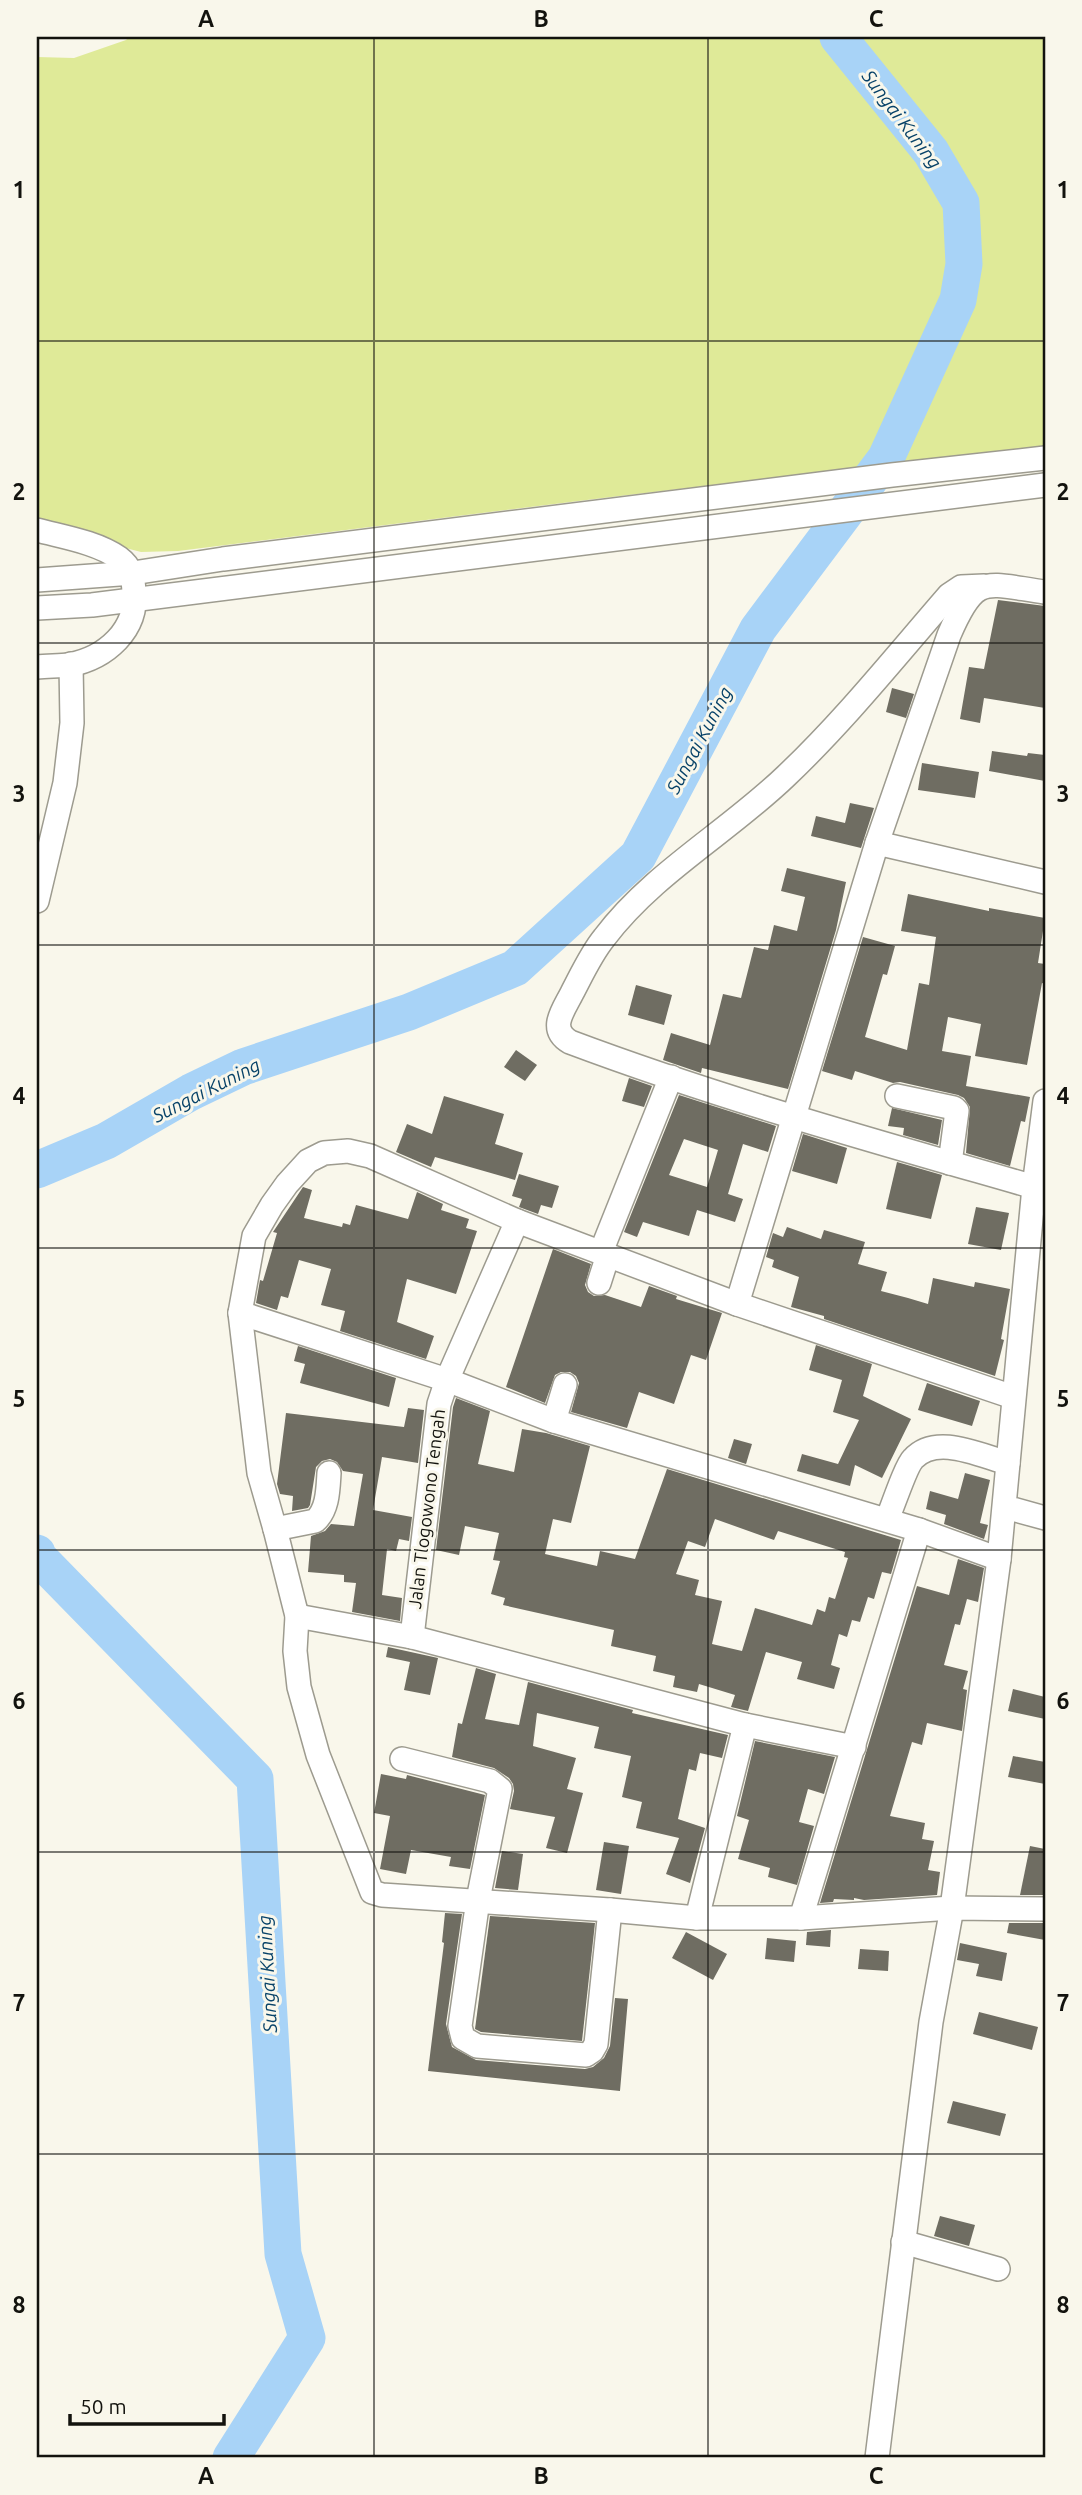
<svg xmlns="http://www.w3.org/2000/svg" width="1082" height="2495" viewBox="0 0 1082 2495" font-family="Ubuntu,sans-serif">
<rect width="100%" height="100%" fill="#f9f7eb"/>
<polygon fill="#dfea98" points="129,37 1045,37 1045,446 603,498 178,551 141,552 37,525 37,57 74,58 126,40"/>
<g fill="none" stroke-linecap="round" stroke-linejoin="round">
<g stroke="#a8d3f7" stroke-width="37">
<polyline points="37,1170 106,1141 191,1092 243,1067 409,1012 515,968 638,856 758,629 886,458 958,300 964,264 961,203 931,152 838,37"/>
<polyline points="37,1553 38,1557 255,1779 283,2254 307,2338 231,2458"/>
</g>
</g>
<g fill="#6f6d62" fill-rule="evenodd">
<polygon points="998,600 1045,606 1045,708 984,698 980,723 960,719 969,667 984,669"/>
<polygon points="892,688 914,694 906,718 886,712"/>
<polygon points="992,751 1027,756 1028,753 1045,755 1045,781 989,771"/>
<polygon points="922,763 979,772 975,798 918,790"/>
<polygon points="850,803 874,808 861,848 811,836 816,816 845,823"/>
<polygon points="787,868 846,882 836,930 788,1089 702,1068 701,1073 663,1060 671,1033 710,1045 723,994 741,998 754,947 768,950 774,925 797,931 805,897 781,891"/>
<polygon points="908,894 989,911 989,908 1045,918 1038,963 1045,964 1045,984 1042,983 1027,1065 975,1056 981,1024 948,1017 942,1051 971,1056 966,1086 1030,1097 1025,1122 1021,1121 1010,1166 966,1153 970,1107 964,1098 958,1095 900,1082 893,1083 855,1071 852,1080 822,1071 863,937 895,946 887,975 883,974 865,1037 907,1050 919,983 929,985 936,937 901,931"/>
<polygon points="636,985 672,995 664,1025 628,1015"/>
<polygon points="516,1050 537,1065 525,1081 504,1067"/>
<polygon points="629,1078 652,1086 644,1107 622,1101"/>
<path d="M 679,1095 L 776,1126 L 768,1152 L 743,1144 L 728,1194 L 743,1199 L 735,1222 L 697,1210 L 689,1236 L 643,1222 L 637,1237 L 624,1232 ZM 684,1139 L 718,1150 L 707,1187 L 669,1175 Z"/>
<polygon points="444,1096 504,1114 495,1144 523,1153 515,1180 435,1157 431,1167 396,1152 407,1124 432,1134"/>
<polygon points="892,1108 942,1120 938,1145 903,1135 904,1128 888,1126"/>
<polygon points="803,1134 847,1148 837,1184 792,1171"/>
<polygon points="897,1162 942,1175 931,1219 886,1209"/>
<polygon points="519,1174 559,1186 552,1208 541,1205 538,1214 519,1207 522,1199 512,1196"/>
<polygon points="303,1187 312,1190 304,1218 342,1227 343,1223 350,1225 356,1205 408,1219 417,1192 443,1204 441,1210 469,1219 466,1228 477,1231 456,1294 407,1279 397,1322 434,1336 426,1359 340,1331 345,1311 321,1305 331,1269 299,1260 288,1298 281,1296 277,1310 256,1303 260,1280 263,1281 277,1233 273,1232"/>
<polygon points="976,1207 1009,1213 1001,1250 968,1244"/>
<polygon points="787,1227 821,1239 824,1230 865,1242 858,1264 887,1272 881,1291 908,1298 928,1304 933,1278 974,1287 975,1282 1010,1289 1001,1339 1004,1340 995,1376 824,1319 824,1316 791,1307 799,1277 772,1267 774,1260 766,1257 773,1233 783,1237"/>
<polygon points="553,1249 591,1264 585,1285 588,1292 594,1296 605,1295 641,1307 649,1286 677,1296 676,1299 722,1313 706,1360 691,1355 674,1404 639,1392 627,1428 571,1412 579,1383 576,1376 570,1372 561,1372 555,1375 545,1403 506,1387"/>
<polygon points="816,1345 872,1364 863,1396 911,1419 882,1478 855,1465 850,1486 797,1471 802,1454 838,1464 859,1420 833,1412 842,1380 809,1370"/>
<polygon points="298,1346 396,1378 389,1407 300,1383 305,1364 294,1361"/>
<polygon points="927,1383 980,1401 972,1426 918,1410"/>
<path d="M 456,1398 L 490,1411 L 478,1464 L 514,1472 L 522,1429 L 546,1433 L 590,1446 L 571,1523 L 553,1519 L 545,1554 L 597,1566 L 600,1551 L 635,1559 L 667,1469 L 901,1540 L 891,1574 L 882,1572 L 874,1599 L 868,1597 L 860,1622 L 852,1620 L 847,1637 L 839,1634 L 831,1665 L 840,1668 L 834,1689 L 797,1679 L 802,1662 L 766,1652 L 748,1711 L 731,1707 L 735,1695 L 699,1684 L 697,1692 L 673,1687 L 675,1676 L 653,1671 L 656,1656 L 611,1646 L 614,1630 L 503,1605 L 505,1598 L 491,1594 L 500,1561 L 493,1560 L 499,1533 L 465,1526 L 459,1555 L 436,1550 L 453,1407 ZM 715,1519 L 774,1540 L 778,1531 L 845,1552 L 844,1557 L 848,1558 L 835,1599 L 829,1597 L 825,1612 L 817,1609 L 812,1625 L 755,1608 L 742,1651 L 712,1644 L 722,1601 L 695,1595 L 699,1580 L 676,1574 L 688,1541 L 705,1547 Z"/>
<polygon points="408,1408 424,1410 418,1463 382,1457 373,1510 412,1517 409,1541 399,1539 396,1551 387,1549 382,1595 402,1598 400,1621 352,1612 356,1583 344,1582 344,1575 308,1572 311,1536 325,1531 331,1524 354,1526 363,1474 343,1471 337,1462 330,1459 322,1461 316,1467 310,1505 308,1508 292,1511 293,1496 280,1494 277,1484 286,1413 404,1427"/>
<polygon points="734,1439 752,1444 746,1464 728,1458"/>
<polygon points="965,1473 990,1480 980,1523 988,1525 984,1539 944,1524 946,1515 926,1509 930,1491 958,1499"/>
<polygon points="958,1559 984,1568 978,1602 967,1599 960,1625 955,1624 944,1665 968,1671 963,1689 967,1690 962,1731 927,1723 922,1745 912,1742 890,1816 925,1823 922,1839 934,1841 928,1870 940,1872 937,1895 864,1900 854,1898 854,1900 834,1899 833,1902 820,1903 917,1586 949,1595"/>
<polygon points="388,1647 438,1658 430,1695 404,1690 410,1662 386,1657"/>
<polygon points="476,1668 496,1674 485,1719 519,1725 528,1682 633,1710 632,1713 728,1735 722,1758 700,1753 696,1771 689,1769 678,1819 705,1828 690,1883 666,1874 679,1838 636,1828 642,1802 622,1797 631,1756 594,1748 599,1727 537,1713 533,1746 576,1758 567,1789 583,1793 567,1853 546,1848 555,1817 510,1809 514,1791 513,1784 509,1778 494,1768 452,1757 458,1723 462,1724"/>
<polygon points="1013,1689 1045,1697 1045,1719 1008,1711"/>
<polygon points="755,1741 835,1757 824,1794 808,1789 799,1822 814,1826 797,1885 768,1877 770,1868 738,1859 749,1820 737,1816"/>
<polygon points="1013,1756 1045,1762 1045,1784 1008,1777"/>
<polygon points="381,1774 406,1779 407,1775 485,1795 470,1869 449,1866 451,1857 411,1850 406,1874 380,1869 390,1816 374,1813"/>
<polygon points="604,1842 629,1846 621,1894 596,1890"/>
<polygon points="1030,1846 1045,1849 1045,1895 1020,1895"/>
<polygon points="502,1851 523,1854 518,1890 495,1888"/>
<polygon points="445,1913 462,1914 446,2024 452,2047 476,2060 585,2069 593,2067 604,2058 610,2046 615,1998 628,1999 620,2091 428,2071 444,1943 442,1942"/>
<polygon points="490,1916 595,1923 582,2041 481,2032 475,2029"/>
<polygon points="1009,1923 1045,1923 1045,1940 1007,1933"/>
<polygon points="831,1930 830,1947 806,1945 807,1932"/>
<polygon points="686,1932 727,1954 713,1980 672,1958"/>
<polygon points="767,1938 796,1941 794,1962 765,1959"/>
<polygon points="960,1943 1007,1953 1002,1981 976,1976 979,1964 957,1960"/>
<polygon points="860,1949 889,1951 888,1971 858,1969"/>
<polygon points="979,2012 1038,2027 1032,2050 973,2034"/>
<polygon points="953,2101 1006,2114 1000,2136 947,2123"/>
<polygon points="940,2216 975,2225 969,2246 934,2236"/>
</g>
<g fill="none" stroke-linecap="round" stroke-linejoin="round">
<g stroke="#9d9b8f" stroke-width="26">
<g id="minor">
<path d="M 37,530 C 63,537 96,542 119,558 C 131,567 133,577 134,591 C 138,630 106,658 69,665 C 59,666 47,666 37,667"/>
<polyline points="37,580 133,573 223,559 892,475 1045,458"/>
<path d="M 984,586 L 961,587 L 949,595 C 896,656 845,720 786,776 C 728,832 653,873 604,938 C 591,954 582,974 572,993 C 563,1011 548,1029 570,1042 C 722,1099 878,1142 1034,1187"/>
<polyline points="37,608 92,605 1045,485"/>
<polyline points="877,843 1045,882"/>
<polyline points="37,901 65,783 72,723 71,664"/>
<polyline points="897,1096 954,1108 957,1111 950,1163"/>
<polyline points="601,1252 671,1077"/>
<polyline points="599,1283 608,1255"/>
<path d="M 737,1304 L 877,843 L 949,635 C 976,572 985,584 1045,592"/>
<polyline points="240,1313 447,1380 554,1421 919,1530 999,1559"/>
<polyline points="1013,1397 737,1304 517,1221 370,1156 348,1151 324,1153 308,1161 287,1184 272,1205 254,1236 240,1313 259,1473 275,1529 297,1616 295,1651 299,1687 318,1755 372,1892 382,1895 610,1910 697,1918 801,1918 952,1908 1045,1909"/>
<polyline points="554,1421 565,1385"/>
<polyline points="1005,1507 1045,1518"/>
<path d="M 887,1520 C 892,1508 906,1466 913,1459 C 936,1433 981,1456 1008,1463"/>
<path d="M 275,1529 L 315,1521 C 328,1510 328,1489 329,1473"/>
<polyline points="297,1616 412,1637 745,1725 854,1747"/>
<polyline points="412,1637 439,1404 447,1380 517,1221"/>
<polyline points="402,1759 490,1781 500,1789 478,1900 460,2026 463,2038 477,2046 586,2055 592,2051 596,2044 610,1910"/>
<polyline points="697,1918 745,1725"/>
<polyline points="801,1918 919,1530"/>
<polyline points="903,2242 998,2269"/>
<polyline points="877,2458 931,2022 952,1908 999,1559 1034,1187 1045,1101"/>
</g>
</g>
<use href="#minor" stroke="#fff" stroke-width="23"/>
</g>
<path fill="none" stroke="#13130e" stroke-width="2" stroke-opacity="0.55" d="M 374,37 L 374,2458M 708,37 L 708,2458M 37,341 L 1045,341M 37,643 L 1045,643M 37,945 L 1045,945M 37,1248 L 1045,1248M 37,1550 L 1045,1550M 37,1852 L 1045,1852M 37,2154 L 1045,2154"/>
<g text-anchor="middle" stroke-width="6" stroke-linejoin="round" paint-order="stroke">
<g font-size="18" fill="#13130e" stroke="#f9f7eb">
<text transform="translate(427 1509) rotate(-83)" y="6">Jalan Tlogowono Tengah</text>
</g>
<g font-size="19" font-style="italic" fill="#074268" stroke="#f9f7eb">
<text transform="translate(902 119) rotate(53)" y="7">Sungai Kuning</text>
<text transform="translate(699 740) rotate(-62)" y="7">Sungai Kuning</text>
<text transform="translate(206 1090) rotate(-27)" y="7">Sungai Kuning</text>
<text transform="translate(267 1974) rotate(-93)" y="7">Sungai Kuning</text>
</g>
</g>
<rect width="1082" height="2495" fill="none" stroke="#f9f7eb" stroke-width="77"/>
<path d="M70 2414v10h154v-10" fill="none" stroke="#13130e" stroke-width="3.5"/>
<text x="80" y="2414" font-size="21" fill="#13130e" stroke="#f9f7eb" stroke-width="5" paint-order="stroke">50 m</text>
<rect x="38" y="38" width="1006" height="2418" fill="none" stroke="#13130e" stroke-width="2.5"/>
<g font-size="23" text-anchor="middle" font-weight="bold" fill="#13130e">
<text x="206" y="27">A</text>
<text x="541" y="27">B</text>
<text x="876" y="27">C</text>
<text x="19" y="198">1</text>
<text x="1063" y="198">1</text>
<text x="19" y="500">2</text>
<text x="1063" y="500">2</text>
<text x="19" y="802">3</text>
<text x="1063" y="802">3</text>
<text x="19" y="1104">4</text>
<text x="1063" y="1104">4</text>
<text x="19" y="1407">5</text>
<text x="1063" y="1407">5</text>
<text x="19" y="1709">6</text>
<text x="1063" y="1709">6</text>
<text x="19" y="2011">7</text>
<text x="1063" y="2011">7</text>
<text x="19" y="2313">8</text>
<text x="1063" y="2313">8</text>
<text x="206" y="2484">A</text>
<text x="541" y="2484">B</text>
<text x="876" y="2484">C</text>
</g>
</svg>
